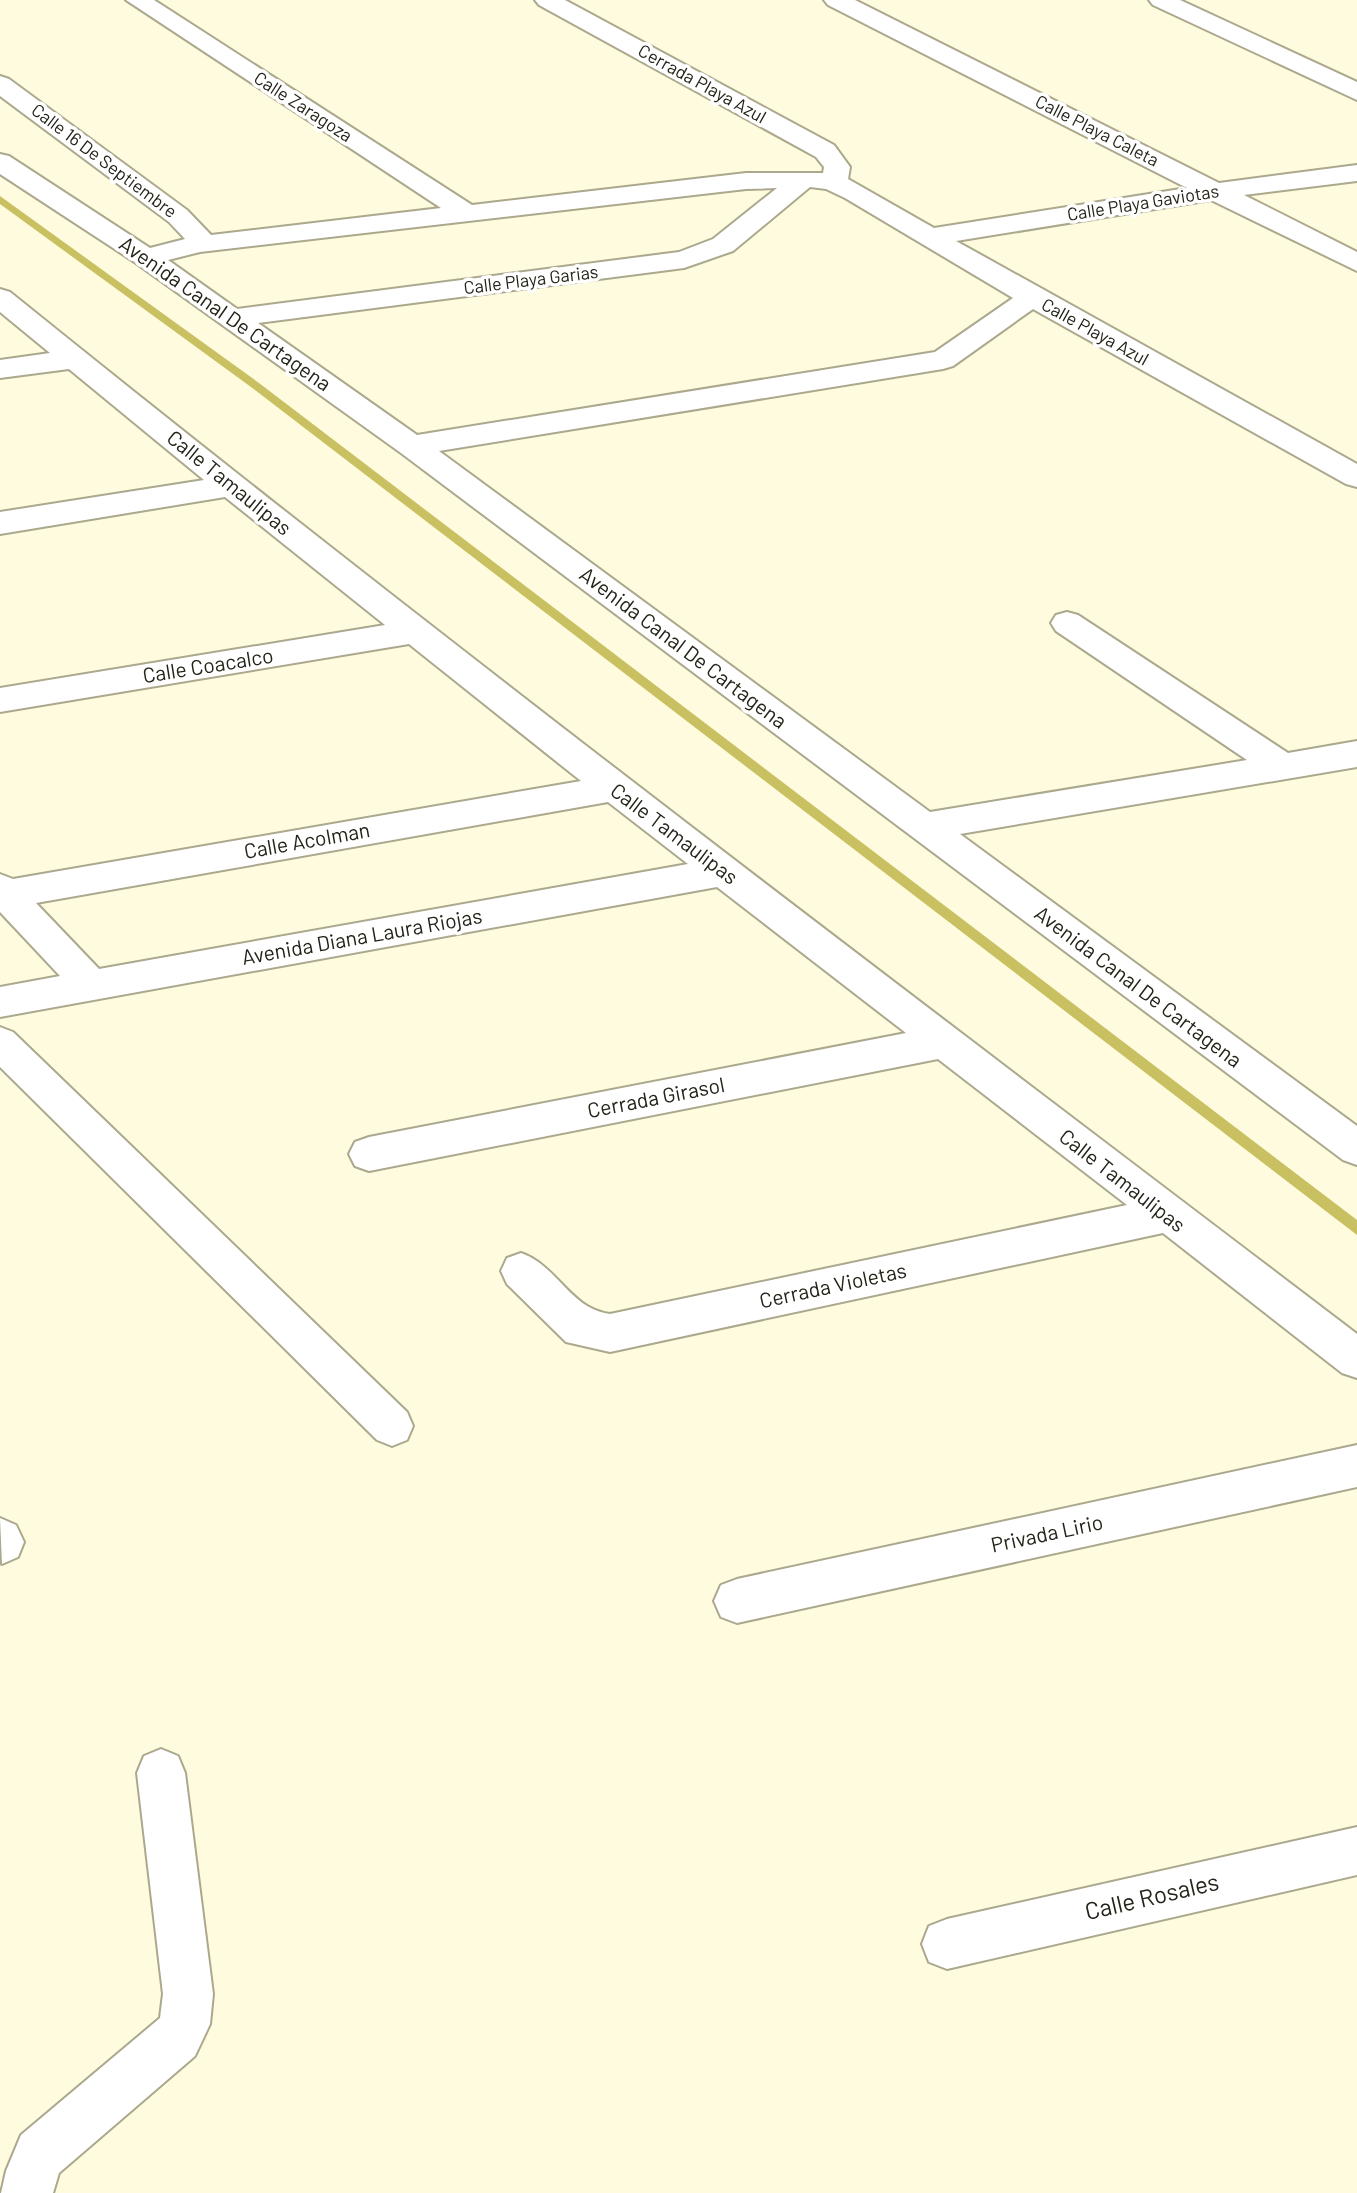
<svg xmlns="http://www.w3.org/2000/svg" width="1357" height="2193" viewBox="0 0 1357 2193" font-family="Barlow,sans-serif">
<rect width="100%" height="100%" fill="#fefbde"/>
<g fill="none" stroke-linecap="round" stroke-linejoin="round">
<polygon fill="#c9c062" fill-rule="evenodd" points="0,196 259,383 1357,1220 1357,1235 251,387 0,204"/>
<g stroke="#aba88d" stroke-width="4">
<g id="minor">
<path d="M 126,0 L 154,0 L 472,205 L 746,173 L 823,173 L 824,167 L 816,157 L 539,5 L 535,0 L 565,0 L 834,145 L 850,167 L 848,179 L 934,228 L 1187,188 L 828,5 L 824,0 L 855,0 L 1219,183 L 1357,165 L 1357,181 L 1244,195 L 1357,252 L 1357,271 L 1211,200 L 956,241 L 1357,464 L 1357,487 L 1346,484 L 1033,309 L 953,366 L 943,369 L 439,451 L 930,812 L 1247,760 L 1056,631 L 1051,623 L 1056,615 L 1067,612 L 1078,615 L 1288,753 L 1357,741 L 1357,767 L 960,834 L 1357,1126 L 1357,1165 L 1343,1160 L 401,453 L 136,263 L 0,174 L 0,154 L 9,156 L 150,248 L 185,239 L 169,222 L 0,96 L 0,76 L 9,79 L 187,210 L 211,235 L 441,208 ZM 810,187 L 826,189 L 845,198 L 1013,298 L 935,352 L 417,435 L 258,323 L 684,268 L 733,251 ZM 777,188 L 713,239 L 679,252 L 237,309 L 168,260 L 200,252 L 746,189 Z"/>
<polygon points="1149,0 1180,0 1357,82 1357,100 1153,5"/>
<path d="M 0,289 L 10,292 C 451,648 905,990 1357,1334 L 1357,1378 L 1342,1373 L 1163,1233 L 610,1352 L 566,1342 L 507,1284 L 501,1271 L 507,1258 L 521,1253 C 558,1266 570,1309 610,1314 L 1127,1205 L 938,1059 L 369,1171 L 355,1166 L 349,1154 L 355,1142 L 369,1137 L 906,1033 L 717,887 L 0,1017 L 0,987 L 60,976 L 0,912 L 0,874 L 13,879 L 581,781 L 409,644 L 0,712 L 0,688 L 385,625 L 225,497 L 0,534 L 0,512 L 204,480 L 69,369 L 0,378 L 0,360 L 50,353 L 0,312 ZM 608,802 L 688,864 L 99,969 L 36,903 Z"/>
<polygon points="0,1027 13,1032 407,1412 413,1426 407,1440 392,1446 377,1440 0,1067"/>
<polygon points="1357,1445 1357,1487 737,1623 721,1617 714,1601 721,1585 737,1579"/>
<polygon points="0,1518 16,1525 24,1542 18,1557 2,1564"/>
<polygon points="161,1749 178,1756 185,1773 213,1994 210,2024 195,2056 59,2173 53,2193 1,2193 6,2171 21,2135 160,2018 163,1994 137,1773 144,1756"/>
<polygon points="1357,1827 1357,1875 947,1969 929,1962 922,1944 929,1926 947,1919"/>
</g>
</g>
<use href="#minor" fill="#fff" fill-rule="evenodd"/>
</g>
<g text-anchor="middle" stroke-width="7" stroke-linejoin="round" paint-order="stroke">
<g font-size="18" fill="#242318" stroke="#fff">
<text transform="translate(702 84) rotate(29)" y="6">Cerrada Playa Azul</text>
<text transform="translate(303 107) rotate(33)" y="6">Calle Zaragoza</text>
<text transform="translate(1097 131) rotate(27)" y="6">Calle Playa Caleta</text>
<text transform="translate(104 161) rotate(37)" y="6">Calle 16 De Septiembre</text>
<text transform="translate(1143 203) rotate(-9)" y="6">Calle Playa Gaviotas</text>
<text transform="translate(531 280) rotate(-7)" y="6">Calle Playa Garias</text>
<text transform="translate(1095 332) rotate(29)" y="6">Calle Playa Azul</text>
</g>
<g font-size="21" fill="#242318" stroke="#fff">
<text transform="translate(225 314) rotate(35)" y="7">Avenida Canal De Cartagena</text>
<text transform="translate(229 483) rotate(39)" y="7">Calle Tamaulipas</text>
<text transform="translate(683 648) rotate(37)" y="7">Avenida Canal De Cartagena</text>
<text transform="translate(208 666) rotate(-9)" y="7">Calle Coacalco</text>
<text transform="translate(674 834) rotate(37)" y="7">Calle Tamaulipas</text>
<text transform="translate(307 841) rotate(-10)" y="7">Calle Acolman</text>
<text transform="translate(362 937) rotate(-10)" y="7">Avenida Diana Laura Riojas</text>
<text transform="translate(1138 987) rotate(37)" y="7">Avenida Canal De Cartagena</text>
<text transform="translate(656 1098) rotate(-11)" y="7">Cerrada Girasol</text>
<text transform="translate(1122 1181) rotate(38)" y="7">Calle Tamaulipas</text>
<text transform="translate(833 1286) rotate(-12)" y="7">Cerrada Violetas</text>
<text transform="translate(1047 1534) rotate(-12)" y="7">Privada Lirio</text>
</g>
<g font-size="24" fill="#242318" stroke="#fff">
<text transform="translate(1152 1897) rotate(-13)" y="8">Calle Rosales</text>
</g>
</g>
</svg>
